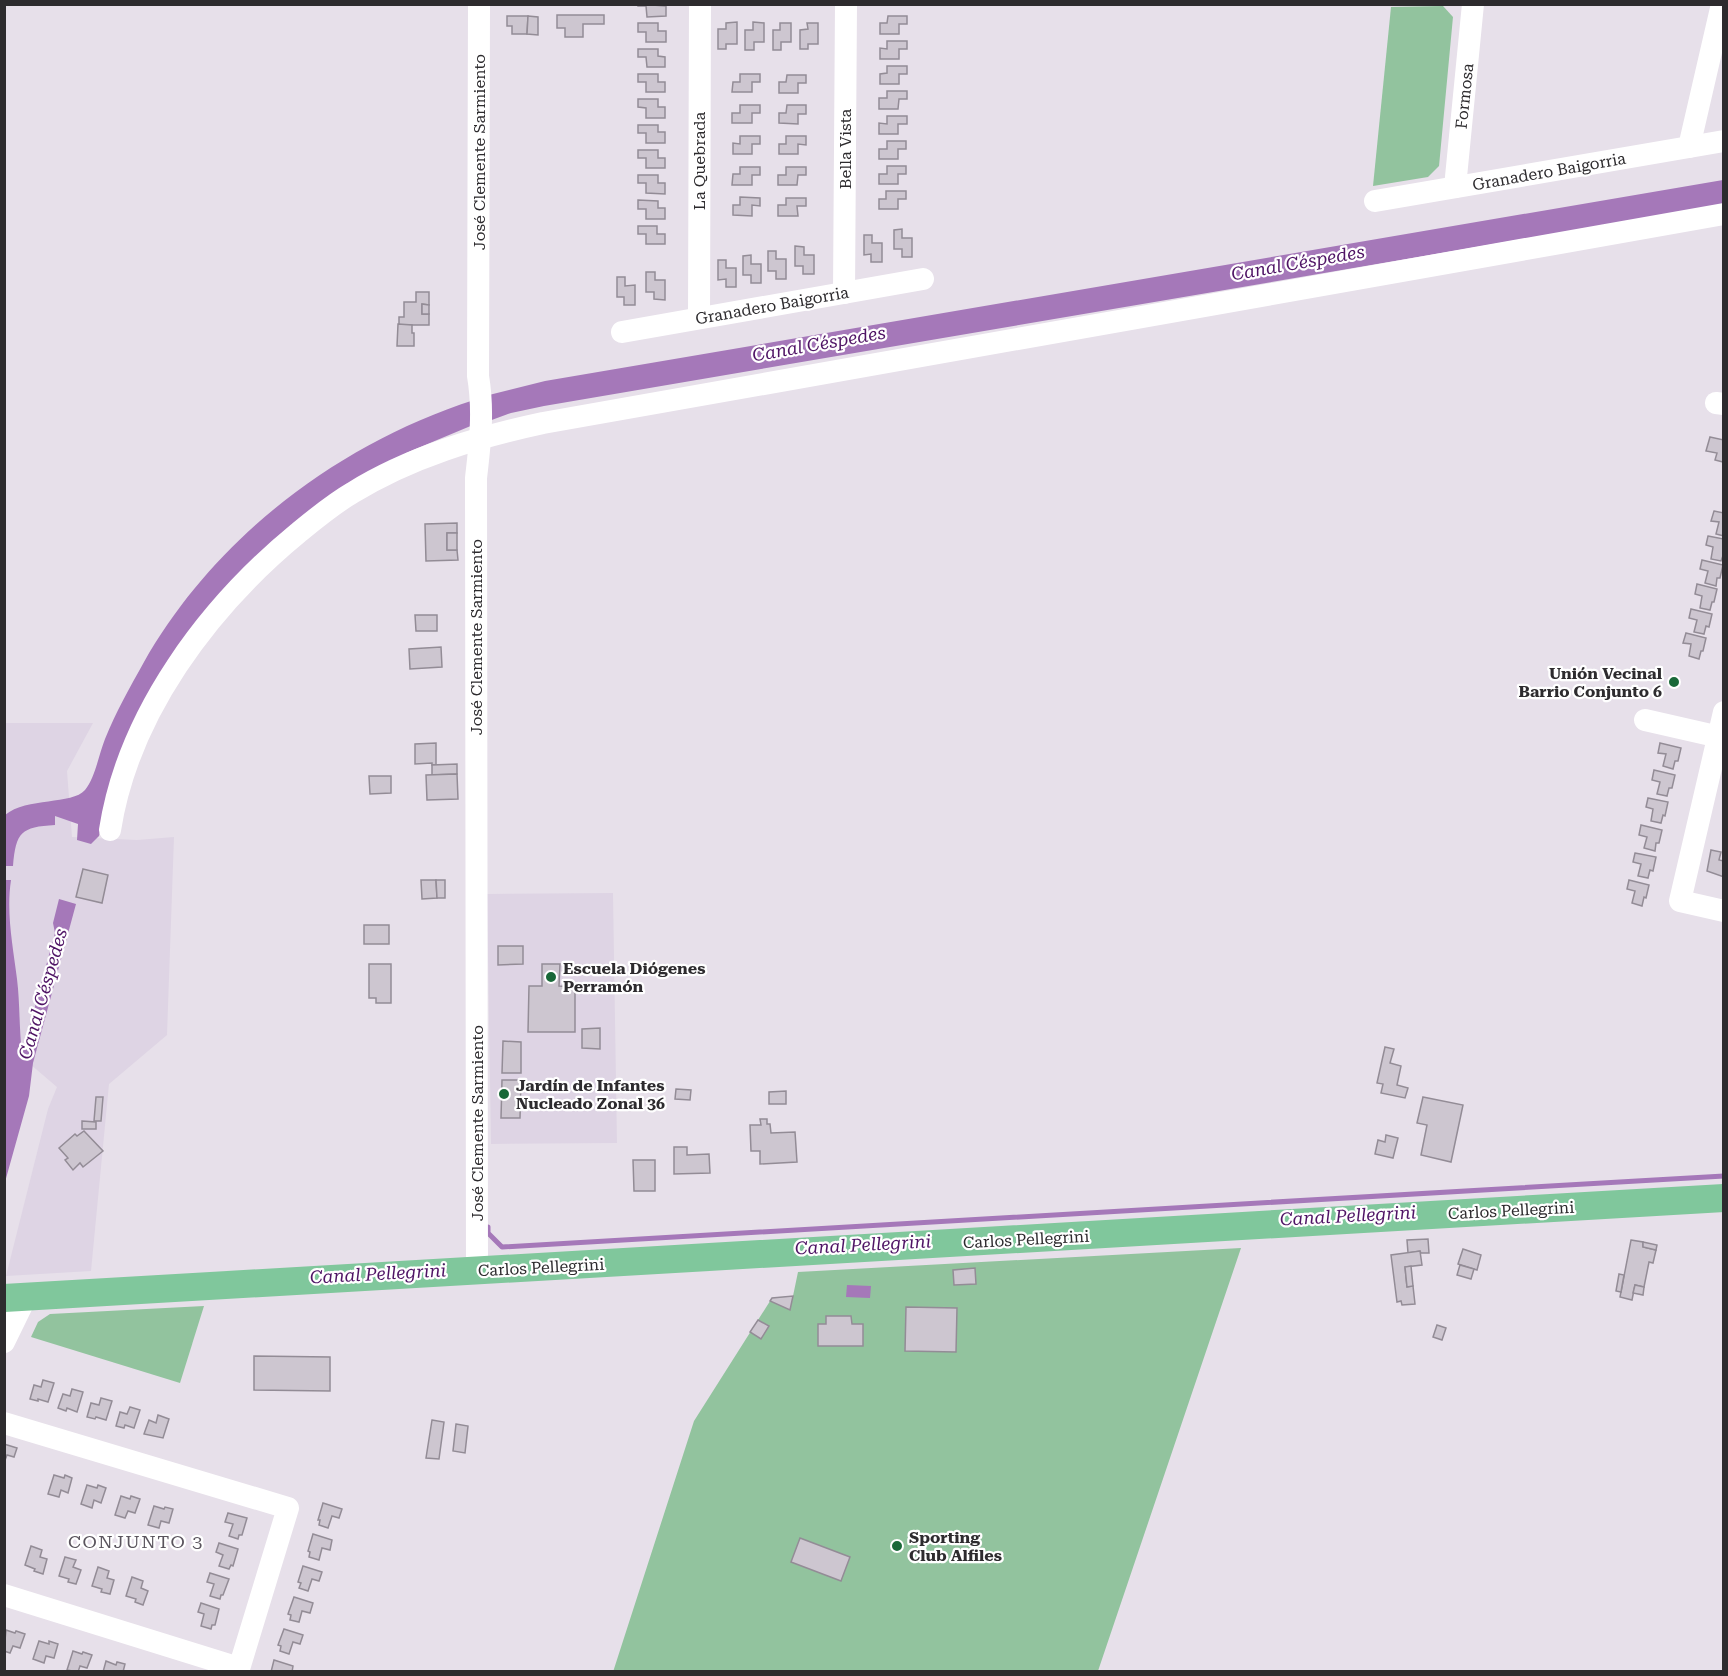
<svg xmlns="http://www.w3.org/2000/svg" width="1728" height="1676" viewBox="0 0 1728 1676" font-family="'Roboto Serif',serif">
<rect width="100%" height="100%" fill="#e7e0ea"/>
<g fill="#ded4e4">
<polygon points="5,723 93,723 67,771 72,837 137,840 174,837 167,1035 109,1084 91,1271 6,1276 48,1109 57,1087 23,1058 5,1047"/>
<polygon points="613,893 617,1143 491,1144 487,894"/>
</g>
<g fill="#92c39e">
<polygon points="1443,6 1453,17 1439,166 1428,177 1373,186 1391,7"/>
<polygon points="1241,1248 1098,1671 613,1672 694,1421 772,1298 793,1296 798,1272"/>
<polygon points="204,1306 180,1383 31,1337 38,1322 50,1314"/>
</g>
<g fill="#a578b9">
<polygon points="1723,180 1723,205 544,406 511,413 489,421 489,395 545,381"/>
<path d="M 474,400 L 473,425 L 406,453 L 243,572 L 111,794 L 99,836 L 91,844 L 77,840 L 78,824 L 55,816 L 55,825 C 21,827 16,832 13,866 L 5,866 L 5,815 C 27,797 72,805 85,790 C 95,778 99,754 105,739 C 116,712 130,687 144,662 C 215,537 338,444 474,400 Z"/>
<path d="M 5,880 L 11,880 C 6,913 13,946 17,979 C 20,1003 19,1029 22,1054 L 55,933 L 53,923 L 59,899 L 76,904 L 33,1063 L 29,1096 L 5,1182 L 4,1075 L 6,1062 Z"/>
<polygon points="847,1285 871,1286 870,1298 846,1297"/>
</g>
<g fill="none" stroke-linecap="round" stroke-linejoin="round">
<polyline stroke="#a578b9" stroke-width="5" points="488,1227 488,1233 502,1247 1724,1176"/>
</g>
<g fill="#cdc6d0" stroke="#938c96" stroke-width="1.5">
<polygon points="638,4 666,6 666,16 647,17 646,6 638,6"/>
<polygon points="557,15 604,15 604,24 583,24 583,37 565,37 565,28 557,28"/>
<polygon points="507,16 528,16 527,34 512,34 512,26 507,26"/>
<polygon points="528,16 538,17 538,35 527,34"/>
<polygon points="888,16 907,16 907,24 899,24 899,34 880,34 880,23 887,23"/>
<polygon points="737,22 737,44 726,44 726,49 718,49 718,29 726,29 726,23"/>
<polygon points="753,22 764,23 764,42 754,42 754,50 745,50 745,30 753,30"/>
<polygon points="638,23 658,23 658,31 666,31 666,42 646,42 646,32 638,32"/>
<polygon points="780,23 791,23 791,42 781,42 781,50 773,50 773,30 780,30"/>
<polygon points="807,23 818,23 818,44 808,44 808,49 800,49 800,30 808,29"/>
<polygon points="887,41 907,41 907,49 899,49 899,59 880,59 880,48 887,49"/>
<polygon points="638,49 658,49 658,56 665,57 665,67 647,67 646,57 638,57"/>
<polygon points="887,66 907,66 907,74 899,74 899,84 880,84 880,74 887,73"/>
<polygon points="638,74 658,74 658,82 665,82 665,92 646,92 646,82 638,82"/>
<polygon points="740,74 760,74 760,82 752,82 752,92 732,92 733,82 740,82"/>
<polygon points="787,75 806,75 806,83 798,83 798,93 779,93 779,82 786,82"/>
<polygon points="887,91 907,91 907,99 899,99 898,109 879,109 879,98 887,98"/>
<polygon points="638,99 658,99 658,107 665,107 665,118 646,118 646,108 638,107"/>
<polygon points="740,105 760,105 760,113 752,113 752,123 732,123 732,113 740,113"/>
<polygon points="787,105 806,105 806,114 798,114 798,124 779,123 779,113 786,113"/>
<polygon points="887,116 907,116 907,124 898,124 898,134 879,134 879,123 887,124"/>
<polygon points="638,125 658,125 658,132 665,132 665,143 646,143 646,133 638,133"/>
<polygon points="740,136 760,136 760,144 752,144 752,154 733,154 733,143 740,144"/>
<polygon points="786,136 806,136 806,145 798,144 798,154 779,154 779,144 786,144"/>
<polygon points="887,141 906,141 906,149 898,149 898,159 879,159 879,149 887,149"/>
<polygon points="638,150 658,150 658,158 665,158 665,168 646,168 646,158 638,158"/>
<polygon points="887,166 906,166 906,174 898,174 898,184 879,184 879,174 887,174"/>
<polygon points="740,167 760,167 760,175 752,175 752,185 732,185 733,174 740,174"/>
<polygon points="786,167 806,167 806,175 798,175 797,185 778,185 778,175 786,175"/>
<polygon points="638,175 658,175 658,183 665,183 665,194 646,193 646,183 638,183"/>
<polygon points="886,191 906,191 906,199 898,199 898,209 879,209 879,199 886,199"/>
<polygon points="740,197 760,198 760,206 752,205 752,216 733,215 733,205 740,205"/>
<polygon points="786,198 806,198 806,206 797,206 798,216 778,216 778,205 786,205"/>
<polygon points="638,200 658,201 658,208 665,208 665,219 646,219 646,209 638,209"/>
<polygon points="638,226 657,226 657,234 665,234 665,244 646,244 646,234 638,234"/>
<polygon points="902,229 902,238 912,238 912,257 902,257 902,249 894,249 894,230"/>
<polygon points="864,235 872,235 872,243 882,243 882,262 871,262 871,254 864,255"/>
<polygon points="795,246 804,247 804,255 814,255 814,274 803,274 803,266 795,266"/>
<polygon points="768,251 776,251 776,259 786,259 786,279 776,279 776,271 768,271"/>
<polygon points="751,255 751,264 761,264 761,283 751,283 751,275 743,275 743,256"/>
<polygon points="718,260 726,260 726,268 736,268 736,287 726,287 726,279 718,280"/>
<polygon points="646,272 655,272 655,280 665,280 665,300 654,299 654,292 646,292"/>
<polygon points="617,277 625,277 625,286 635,285 635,305 624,305 624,297 617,297"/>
<polygon points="416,292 429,292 429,305 422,304 422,314 429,314 429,325 399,325 399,317 404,317 404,302 416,302"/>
<polygon points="422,304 429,305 429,314 422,314"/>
<polygon points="398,324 412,325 412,333 414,333 414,346 397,346"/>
<polygon points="1710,437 1724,440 1723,462 1715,460 1717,453 1706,451"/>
<polygon points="1714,511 1724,513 1724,536 1716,534 1719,522 1711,521"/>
<polygon points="457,523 457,533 447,533 447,550 457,550 458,560 426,561 425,524"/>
<rect x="447" y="533" width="10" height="17"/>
<polygon points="1708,536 1724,539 1724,553 1721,561 1711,559 1713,547 1706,545"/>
<polygon points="1702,560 1723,565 1720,578 1717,578 1716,586 1705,583 1708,571 1700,569"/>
<polygon points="1697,584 1717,589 1714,602 1712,602 1710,610 1700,608 1702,596 1695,594"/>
<polygon points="1691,609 1712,614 1709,627 1706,626 1704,634 1694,632 1697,620 1689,618"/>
<polygon points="415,615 437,615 437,631 416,631"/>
<polygon points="1686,633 1706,638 1703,651 1701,651 1699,659 1689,656 1691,644 1683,643"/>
<polygon points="441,647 442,667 410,669 409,649"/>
<polygon points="436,743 436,765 432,765 432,763 415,764 415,744"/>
<polygon points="1660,743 1681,748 1678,761 1675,761 1673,769 1663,766 1666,754 1658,753"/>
<polygon points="457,764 457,774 432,775 432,765"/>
<polygon points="1654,770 1675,775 1672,788 1669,788 1667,796 1657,794 1660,782 1652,780"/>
<polygon points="457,774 458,799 427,800 426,775"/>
<polygon points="369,776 391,776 391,793 370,794"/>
<polygon points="1648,798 1668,802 1665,816 1663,815 1661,823 1651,821 1653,809 1646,807"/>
<polygon points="1641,825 1662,830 1659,843 1656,843 1655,851 1644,848 1647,837 1639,835"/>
<polygon points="1711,850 1721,852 1719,860 1724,861 1724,877 1707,871"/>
<polygon points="1635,853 1656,857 1653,871 1650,870 1648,878 1638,876 1641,864 1633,862"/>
<polygon points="83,869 108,875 102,903 76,897"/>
<polygon points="421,880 436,880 437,898 422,899"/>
<polygon points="436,880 445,880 445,898 437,898"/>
<polygon points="1629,880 1649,885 1646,898 1644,897 1642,906 1632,903 1635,891 1627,889"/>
<rect x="364" y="925" width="25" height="19"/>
<polygon points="498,946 523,946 523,964 498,965"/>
<polygon points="369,964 391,964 391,1003 376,1003 376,998 369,998"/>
<polygon points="542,964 560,964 559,986 575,987 575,1032 528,1032 529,986 542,986"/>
<polygon points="600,1028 600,1049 582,1048 582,1029"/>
<polygon points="503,1041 521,1042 521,1073 502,1073"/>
<polygon points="1385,1047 1394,1049 1390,1063 1401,1066 1397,1085 1408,1088 1405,1098 1381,1093 1383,1084 1377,1083"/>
<polygon points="502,1080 521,1080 520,1118 501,1118"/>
<polygon points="676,1089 691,1090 690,1100 675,1099"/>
<polygon points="786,1091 786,1104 769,1104 769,1092"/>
<polygon points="96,1097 103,1097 101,1121 94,1121"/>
<polygon points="1423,1097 1463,1105 1451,1162 1421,1155 1427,1125 1417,1123"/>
<polygon points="760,1119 767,1119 767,1124 770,1124 771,1133 795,1132 797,1162 760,1164 760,1151 751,1151 750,1125 761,1125"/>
<polygon points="82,1121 96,1122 96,1129 82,1129"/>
<polygon points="84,1131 103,1151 83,1167 80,1163 73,1170 65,1160 68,1158 59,1148 75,1134 77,1136"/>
<polygon points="1386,1135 1398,1138 1393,1158 1375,1154 1378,1140 1385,1142"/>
<polygon points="674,1147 687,1147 687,1155 709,1154 710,1173 674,1174"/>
<polygon points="633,1160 655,1160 655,1191 634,1191"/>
<polygon points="1428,1239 1429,1253 1421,1253 1420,1251 1408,1253 1407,1240"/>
<polygon points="1631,1240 1643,1242 1643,1247 1656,1250 1653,1263 1649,1262 1644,1287 1635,1285 1632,1300 1620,1297"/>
<polygon points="1643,1242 1657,1245 1656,1250 1643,1247"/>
<polygon points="1463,1249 1481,1255 1477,1270 1458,1264"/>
<polygon points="1420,1251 1422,1265 1405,1267 1407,1287 1413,1286 1415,1304 1402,1305 1401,1301 1397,1302 1391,1255"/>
<polygon points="1460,1265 1474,1269 1471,1279 1457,1275"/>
<polygon points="1411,1266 1413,1286 1407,1287 1405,1267"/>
<polygon points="975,1268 976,1284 954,1285 953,1270"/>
<polygon points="1619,1274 1624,1275 1621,1292 1616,1291"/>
<polygon points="1635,1285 1644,1287 1643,1295 1633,1293"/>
<polygon points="793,1296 790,1310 770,1301 772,1298"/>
<polygon points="906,1307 957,1308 956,1352 905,1351"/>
<polygon points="826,1316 851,1316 852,1324 863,1324 863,1346 818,1346 818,1324 826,1324"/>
<polygon points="758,1320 769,1326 761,1339 750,1332"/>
<polygon points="1437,1325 1446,1328 1442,1340 1433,1337"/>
<polygon points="254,1356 330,1357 330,1391 254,1390"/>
<polygon points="43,1380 54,1383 48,1402 38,1399 38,1401 30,1399 34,1385 41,1387"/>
<polygon points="72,1389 83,1392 77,1412 67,1408 66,1411 58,1408 63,1394 70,1396"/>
<polygon points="101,1398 112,1401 106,1420 96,1417 95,1419 87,1417 91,1403 99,1405"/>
<polygon points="130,1407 140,1410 134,1428 125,1425 124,1428 116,1426 120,1412 127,1414"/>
<polygon points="158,1415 169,1419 163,1438 144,1434 149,1420 156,1423"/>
<polygon points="432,1420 444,1422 439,1459 426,1458"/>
<polygon points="456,1424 468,1426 465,1453 453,1451"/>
<polygon points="4,1444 17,1448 14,1457 7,1455 4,1463"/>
<polygon points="54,1475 64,1478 65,1475 72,1478 68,1493 61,1490 59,1497 48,1494"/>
<polygon points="87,1485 97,1488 98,1485 106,1488 101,1503 94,1500 92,1508 81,1504"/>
<polygon points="121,1496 130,1499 131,1496 140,1499 135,1513 128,1511 125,1518 115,1515"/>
<polygon points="323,1503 342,1509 339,1518 332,1516 328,1528 319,1525 320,1520 318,1520"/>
<polygon points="154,1506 164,1509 165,1507 173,1509 169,1523 161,1521 159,1528 148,1525"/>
<polygon points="228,1513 247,1518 242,1535 239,1535 238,1539 229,1536 233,1524 225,1522"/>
<polygon points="313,1534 332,1540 330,1550 322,1548 319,1560 309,1557 310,1552 308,1551"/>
<polygon points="800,1538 850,1557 841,1581 791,1562"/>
<polygon points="219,1543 238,1549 233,1566 231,1565 229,1569 219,1566 223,1555 216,1552"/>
<polygon points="31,1546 42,1550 40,1557 47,1559 43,1574 34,1571 35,1569 25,1565"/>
<polygon points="65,1557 76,1560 73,1567 81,1570 76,1584 68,1582 69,1579 59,1576"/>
<polygon points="303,1566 322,1572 319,1581 312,1579 308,1591 299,1588 301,1583 298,1582"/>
<polygon points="98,1567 109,1571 107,1578 114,1580 110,1594 101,1592 102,1589 92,1586"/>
<polygon points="210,1573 229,1579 223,1595 221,1595 220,1599 210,1596 214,1584 207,1582"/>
<polygon points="132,1577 143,1581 141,1588 148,1591 143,1605 135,1602 136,1599 126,1596"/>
<polygon points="294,1597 313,1603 310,1613 302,1611 299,1622 290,1620 291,1615 288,1614"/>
<polygon points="201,1603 219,1609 215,1625 212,1625 211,1629 201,1626 204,1614 198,1612"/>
<polygon points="284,1629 303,1635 300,1644 293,1642 289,1654 280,1651 281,1646 278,1645"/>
<polygon points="6,1630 15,1633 16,1631 25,1634 20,1648 13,1646 10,1653 4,1651"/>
<polygon points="39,1641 49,1644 49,1641 58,1644 54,1658 46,1656 44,1663 33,1659"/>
<polygon points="73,1651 82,1654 83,1652 92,1655 87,1668 80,1666 78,1672 67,1670"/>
<polygon points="274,1660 293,1666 292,1672 271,1672"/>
<polygon points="106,1661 116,1665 117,1662 125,1664 123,1672 103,1672"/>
</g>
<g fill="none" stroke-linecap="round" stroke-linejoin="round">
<g stroke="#fff" stroke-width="22">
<polyline points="1689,147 1722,4"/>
<polyline points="1455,187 1473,4"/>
<polyline points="1375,201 1724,141"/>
<polyline points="844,293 846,4"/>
<polyline points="699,318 700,4"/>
<polyline points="622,332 923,279"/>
<polyline points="1716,403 1724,404"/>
<polyline points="1724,712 1680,901 1724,911"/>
<polyline points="1645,720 1724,738"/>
<path d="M 110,830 C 128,714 208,607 298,533 C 315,519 333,504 352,493 C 410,457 478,437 543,423 L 1724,214"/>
<path d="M 477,1271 L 476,478 C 480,444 484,411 478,376 L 479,4"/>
<polyline points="4,1342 26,1297"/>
<polyline points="4,1423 288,1508 238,1672"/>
<polyline points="4,1595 239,1668"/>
</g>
<polyline stroke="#80c79c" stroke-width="28" points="4,1298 1724,1198"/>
</g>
<g fill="#196838" stroke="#fff" stroke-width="2">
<circle cx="1674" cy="682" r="6"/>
<circle cx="551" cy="977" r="6"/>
<circle cx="504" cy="1094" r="6"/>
<circle cx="897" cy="1546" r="6"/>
</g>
<g text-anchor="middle" stroke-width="4.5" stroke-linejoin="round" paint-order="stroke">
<g font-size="16" fill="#2d2b2e" stroke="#fff">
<text transform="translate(1464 96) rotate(-84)" y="6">Formosa</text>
<text transform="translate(845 149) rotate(-90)" y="6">Bella Vista</text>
<text transform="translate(479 152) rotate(-90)" y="6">José Clemente Sarmiento</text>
<text transform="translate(699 161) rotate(-90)" y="6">La Quebrada</text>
<text transform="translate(1549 171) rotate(-10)" y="6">Granadero Baigorria</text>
<text transform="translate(772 305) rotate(-10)" y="6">Granadero Baigorria</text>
<text transform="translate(476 637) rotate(-90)" y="6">José Clemente Sarmiento</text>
<text transform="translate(477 1123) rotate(-90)" y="6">José Clemente Sarmiento</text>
<text transform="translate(1511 1210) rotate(-3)" y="6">Carlos Pellegrini</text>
<text transform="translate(1026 1239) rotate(-3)" y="6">Carlos Pellegrini</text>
<text transform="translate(541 1267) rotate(-3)" y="6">Carlos Pellegrini</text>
</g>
<g font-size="16" font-weight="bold" fill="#2d2b2e" stroke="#fff" text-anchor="start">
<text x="1662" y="679" text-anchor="end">Unión Vecinal<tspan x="1662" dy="18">Barrio Conjunto 6</tspan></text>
<text x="563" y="974">Escuela Diógenes<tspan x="563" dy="18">Perramón</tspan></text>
<text x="516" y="1091">Jardín de Infantes<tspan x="516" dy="18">Nucleado Zonal 36</tspan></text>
<text x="909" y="1543">Sporting<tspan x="909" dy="18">Club Alfiles</tspan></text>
</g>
<g font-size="18" font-style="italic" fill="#4f1465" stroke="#fff">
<text transform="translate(1298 263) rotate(-10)" y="6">Canal Céspedes</text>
<text transform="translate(819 344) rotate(-10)" y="6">Canal Céspedes</text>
<text transform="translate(43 994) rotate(-74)" y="6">Canal Céspedes</text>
<text transform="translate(1348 1216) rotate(-3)" y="6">Canal Pellegrini</text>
<text transform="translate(863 1245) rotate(-3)" y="6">Canal Pellegrini</text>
<text transform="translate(378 1274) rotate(-3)" y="6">Canal Pellegrini</text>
</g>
<g font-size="18" letter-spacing="1.5" fill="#5a545d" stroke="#fff">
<text x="136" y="1548">CONJUNTO 3</text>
</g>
</g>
<rect width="1728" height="1676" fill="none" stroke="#2d2b2e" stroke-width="12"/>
</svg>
